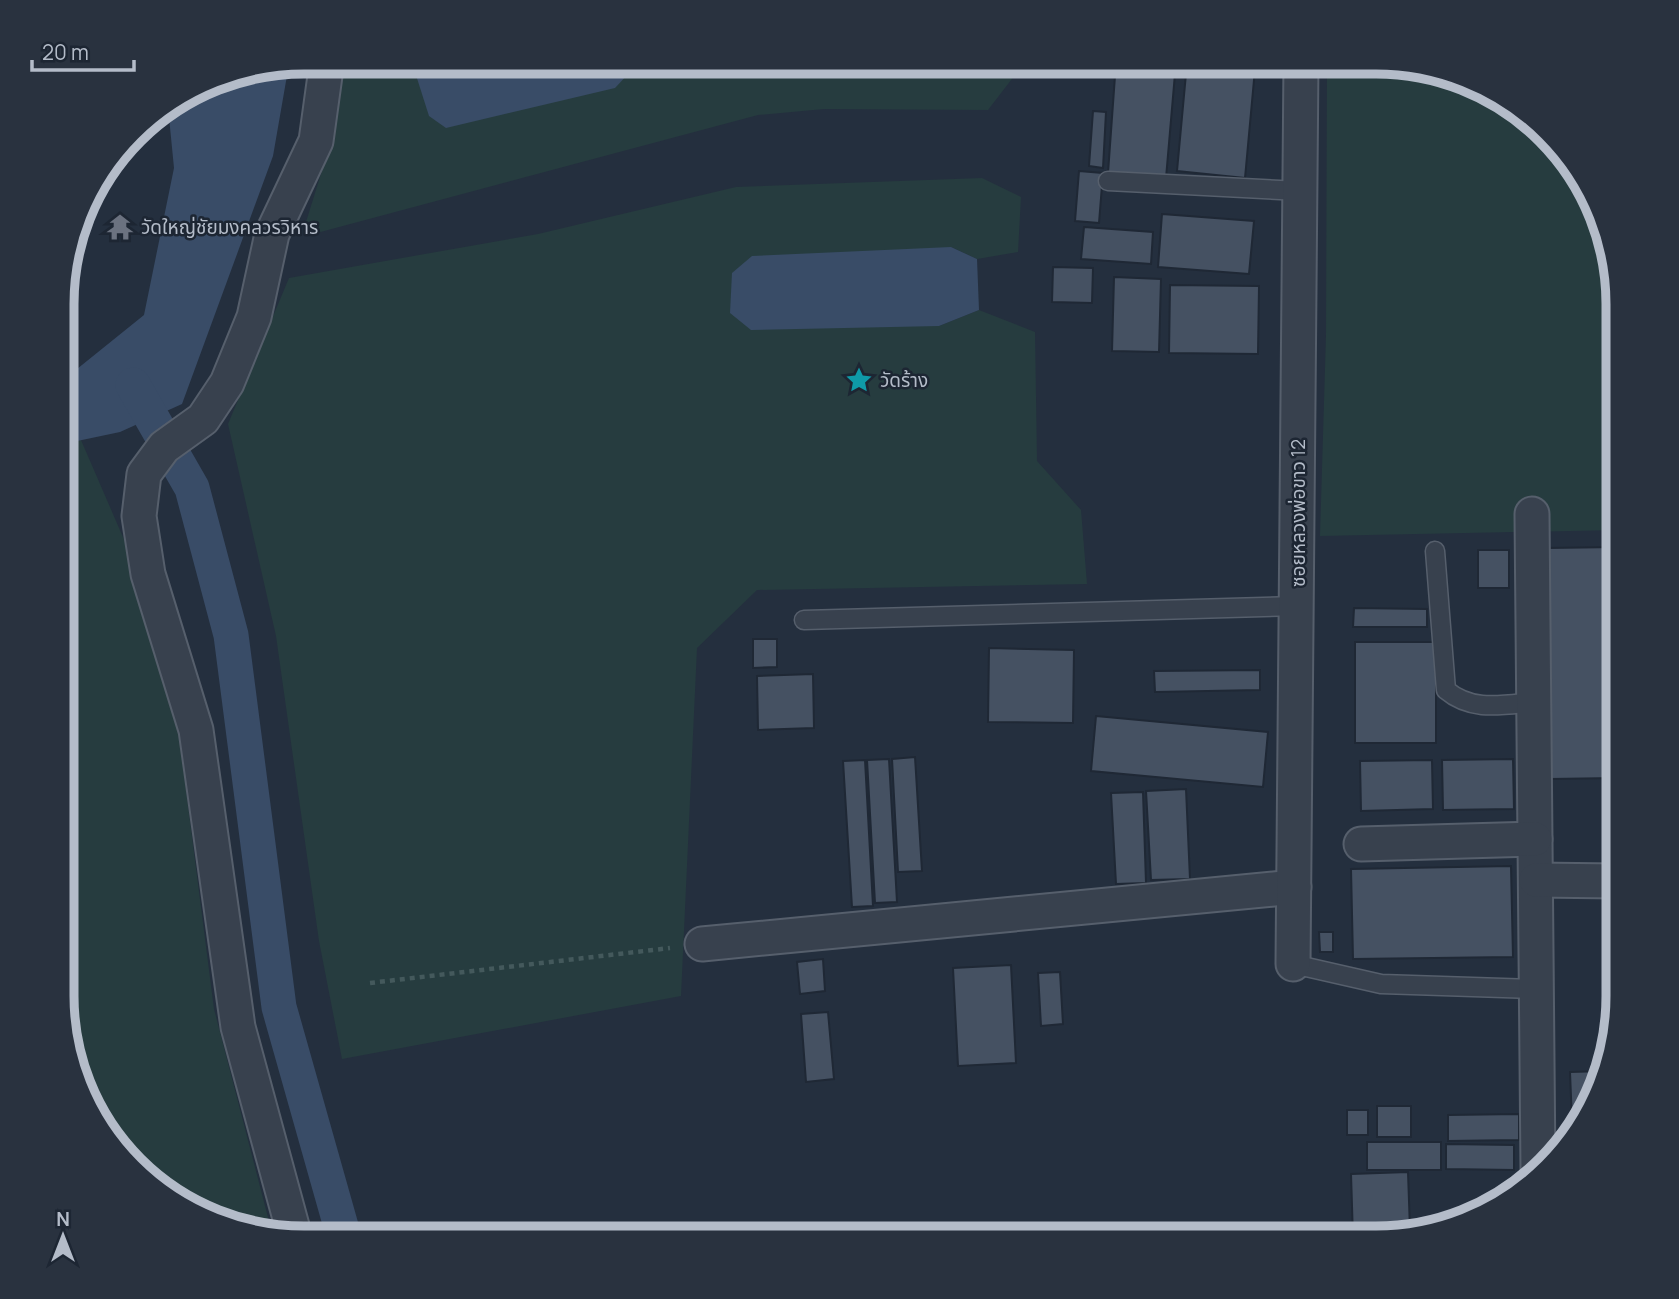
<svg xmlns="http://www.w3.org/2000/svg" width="1679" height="1299" viewBox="0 0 1679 1299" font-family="Manrope,'Noto Sans Thai',sans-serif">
<rect width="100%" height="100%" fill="#242f3e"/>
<g fill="#263c3f">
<polygon points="334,61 1025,62 988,110 824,109 758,115 313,234 306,222 334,132"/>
<polygon points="1327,62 1391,62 1468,80 1535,121 1593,197 1618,303 1618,530 1320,536 1326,335"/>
<polygon points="982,178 1021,197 1018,252 977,259 951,247 939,326 979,310 1035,332 1037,461 1081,510 1087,584 757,590 697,648 681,996 342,1059 319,941 276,636 228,424 289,278 538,234 736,187"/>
<polygon points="81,440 132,558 179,735 214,1009 272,1233 211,1219 144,1178 86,1103 62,1011 63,444"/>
</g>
<g fill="#394c67">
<polygon points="421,61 623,61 629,73 615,88 446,128 429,116 415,72"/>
<polygon points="289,64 273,156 182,404 120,432 63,444 63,371 77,369 144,315 174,168 168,107 226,74"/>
<polygon points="951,247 977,259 979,310 939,326 751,330 730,313 732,273 752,256"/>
</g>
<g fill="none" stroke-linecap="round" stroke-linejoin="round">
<polyline stroke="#394c67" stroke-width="35" points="133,385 192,488 231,635 279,1007 344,1237"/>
</g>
<g fill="#455162" stroke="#1f2835" stroke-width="2">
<polygon points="1116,62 1176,62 1166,178 1108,173"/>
<polygon points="1187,63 1255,69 1245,178 1177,171"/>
<polygon points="1093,111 1106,112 1103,168 1089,166"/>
<polygon points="1079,171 1103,173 1099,223 1075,221"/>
<polygon points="1162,214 1254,221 1249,274 1158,267"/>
<polygon points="1084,227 1153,232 1151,264 1081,259"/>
<polygon points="1053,267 1093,268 1092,303 1052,302"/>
<polygon points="1114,277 1161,279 1159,352 1112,351"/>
<polygon points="1170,285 1259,286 1258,354 1169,353"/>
<polygon points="1618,547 1617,778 1550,779 1547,548"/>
<rect x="1478" y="550" width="31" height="38"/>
<polygon points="1354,608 1427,609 1427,627 1353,627"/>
<polygon points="753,639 777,639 777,667 753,668"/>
<rect x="1355" y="642" width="81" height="101"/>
<polygon points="989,648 1074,650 1073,723 988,722"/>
<polygon points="1260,670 1260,690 1155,692 1154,671"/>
<polygon points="813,674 814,728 758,730 757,676"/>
<polygon points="1096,716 1268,732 1263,787 1091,771"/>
<polygon points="915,757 922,871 898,872 892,759"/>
<polygon points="889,759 897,902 875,903 867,760"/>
<polygon points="1513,759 1514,809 1443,810 1442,760"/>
<polygon points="865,760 873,906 852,907 843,761"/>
<polygon points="1432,760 1433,809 1361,811 1360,761"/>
<polygon points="1186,789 1190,879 1151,880 1146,791"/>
<polygon points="1143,792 1146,883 1116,884 1111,793"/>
<polygon points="1511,866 1513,957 1353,959 1351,869"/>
<polygon points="1319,932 1333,932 1333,952 1320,952"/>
<polygon points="823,959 825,991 800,994 797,962"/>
<polygon points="1011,965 1016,1063 958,1066 953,968"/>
<polygon points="1060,972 1063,1024 1041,1026 1038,973"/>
<polygon points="828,1012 834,1079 806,1082 801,1014"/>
<polygon points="1603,1071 1599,1088 1578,1122 1572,1122 1570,1072"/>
<rect x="1377" y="1106" width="34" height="31"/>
<rect x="1347" y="1110" width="21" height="25"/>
<polygon points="1519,1114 1519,1140 1448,1141 1448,1115"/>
<rect x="1367" y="1142" width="74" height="28"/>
<polygon points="1446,1144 1514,1145 1514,1170 1446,1169"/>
<polygon points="1408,1172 1410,1230 1375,1238 1353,1238 1351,1174"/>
</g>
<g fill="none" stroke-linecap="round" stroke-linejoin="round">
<g stroke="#565f6c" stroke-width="21">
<g id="service">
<polyline points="1108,181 1300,191"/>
<path d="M 1435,551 L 1446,690 C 1472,712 1502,705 1534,702"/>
<polyline points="804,620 1297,606"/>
<polyline points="1293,964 1381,984 1536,989"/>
</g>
</g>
<g stroke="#565f6c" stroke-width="37">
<g id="minor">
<polyline points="1532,514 1538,1170"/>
<polyline points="1361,844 1535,839"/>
<polyline points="1536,880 1617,881"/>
<polyline points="702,944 1294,887"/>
<polyline points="1293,964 1301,62"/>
<polyline points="295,1237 238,1027 196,730 148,574 139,516 144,474 164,447 203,419 227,383 254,317 272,234 316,141 327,61"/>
</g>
</g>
<polyline stroke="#44595c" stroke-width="4.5" stroke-dasharray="5 5" stroke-linecap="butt" points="370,983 670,948"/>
<use href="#service" stroke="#38414e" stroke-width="18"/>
<use href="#minor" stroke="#38414e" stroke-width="33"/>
</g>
<defs>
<g id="temple-bare" transform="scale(2.1)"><path d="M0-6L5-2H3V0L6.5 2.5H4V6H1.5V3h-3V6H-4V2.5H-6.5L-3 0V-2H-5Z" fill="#6b7280" stroke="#1d2633" stroke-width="2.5" paint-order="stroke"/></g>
<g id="sight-bare" transform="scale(2.1)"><path d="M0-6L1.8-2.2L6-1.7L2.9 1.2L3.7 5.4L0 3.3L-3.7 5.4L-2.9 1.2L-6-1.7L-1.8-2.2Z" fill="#0f9aa8" stroke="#1d2633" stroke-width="2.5" paint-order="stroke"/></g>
</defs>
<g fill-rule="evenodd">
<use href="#temple-bare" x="120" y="227"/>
<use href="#sight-bare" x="859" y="380"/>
</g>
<g text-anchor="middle" stroke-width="5" stroke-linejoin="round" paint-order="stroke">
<g font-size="19" fill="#b4bcc9" stroke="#1d2633" text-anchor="start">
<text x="141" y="234">วัดใหญ่ชัยมงคลวรวิหาร</text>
<text x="880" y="387">วัดร้าง</text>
</g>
<g font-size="19" fill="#b4bcc9" stroke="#1d2633">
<text transform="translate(1298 513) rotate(-90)" y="7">ซอยหลวงพ่อขาว 12</text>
</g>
</g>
<path d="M0 0H1679V1299H0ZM304 74H1376A230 230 0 0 1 1606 304V996A230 230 0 0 1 1376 1226H304A230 230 0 0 1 74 996V304A230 230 0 0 1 304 74Z" fill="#29323f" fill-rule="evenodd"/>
<path fill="none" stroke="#b4bcc9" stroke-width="9" d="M304 74H1376A230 230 0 0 1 1606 304V996A230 230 0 0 1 1376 1226H304A230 230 0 0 1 74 996V304A230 230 0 0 1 304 74Z"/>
<g transform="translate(63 1236)" stroke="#1d2633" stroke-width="5" paint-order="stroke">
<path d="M0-5L12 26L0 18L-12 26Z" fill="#b4bcc9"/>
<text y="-10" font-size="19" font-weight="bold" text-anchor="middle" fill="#b4bcc9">N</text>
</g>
<path d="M32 60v10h102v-10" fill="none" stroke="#b4bcc9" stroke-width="3.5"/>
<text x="42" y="60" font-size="21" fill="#b4bcc9" stroke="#1d2633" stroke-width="5" paint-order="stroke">20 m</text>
</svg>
